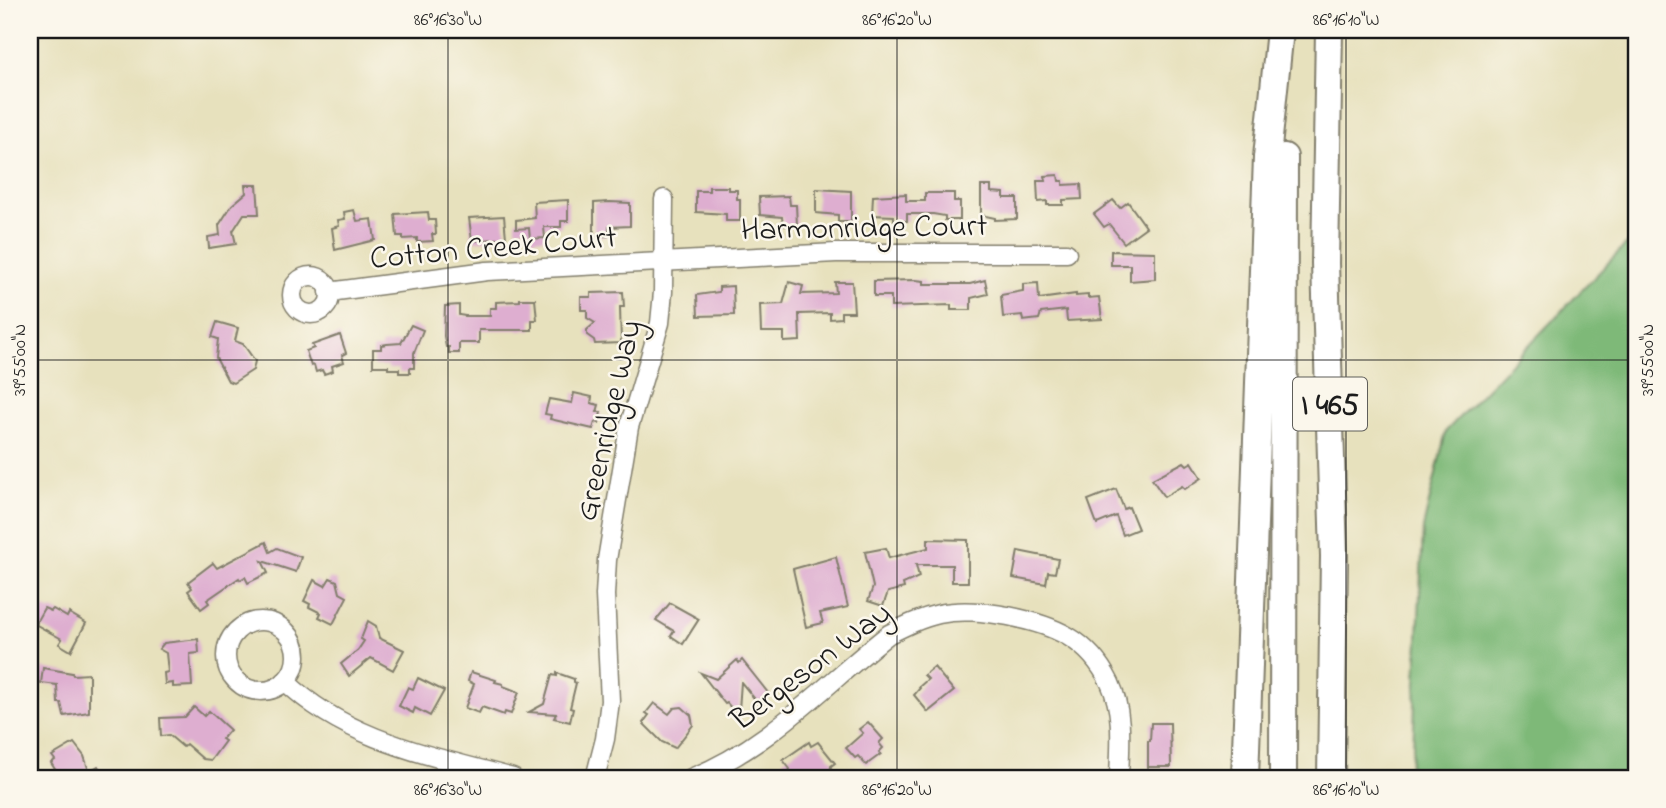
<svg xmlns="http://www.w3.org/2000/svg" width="1666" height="808" viewBox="0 0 1666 808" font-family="'Indie Flower',sans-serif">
<rect width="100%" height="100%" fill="#fbf7ec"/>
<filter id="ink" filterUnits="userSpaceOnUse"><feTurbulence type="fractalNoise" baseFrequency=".0143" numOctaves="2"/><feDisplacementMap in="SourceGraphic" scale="14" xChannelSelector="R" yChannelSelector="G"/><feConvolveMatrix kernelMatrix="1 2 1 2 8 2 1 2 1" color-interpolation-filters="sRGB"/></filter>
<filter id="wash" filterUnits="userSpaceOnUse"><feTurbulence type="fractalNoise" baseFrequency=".00686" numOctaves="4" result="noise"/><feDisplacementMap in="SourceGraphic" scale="28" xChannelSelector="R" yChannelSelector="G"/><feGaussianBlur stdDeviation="1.57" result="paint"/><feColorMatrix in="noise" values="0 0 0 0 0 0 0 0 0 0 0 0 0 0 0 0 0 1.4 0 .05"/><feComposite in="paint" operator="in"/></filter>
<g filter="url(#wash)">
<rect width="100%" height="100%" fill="#e7e1bd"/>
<polygon fill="#7eb978" stroke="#4d6a4a" stroke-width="2" points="1636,234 1636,778 1408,778 1413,748 1423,528 1446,431"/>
<g id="blocks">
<g fill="#deaed0">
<polygon points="1058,175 1059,181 1063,181 1063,185 1081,184 1082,199 1063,200 1063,205 1047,205 1047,201 1038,202 1037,181 1046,181 1045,176"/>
<polygon points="245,185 257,185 259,214 244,214 233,231 236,244 209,248 208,237 220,235 219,225 232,205 246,193"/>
<polygon points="981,186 991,186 991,192 1004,193 1004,198 1017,198 1017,219 995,220 995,218 981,215"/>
<polygon points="709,187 728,187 728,190 737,190 737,199 740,199 740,221 726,221 726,214 696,212 696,191 709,191"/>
<polygon points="816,189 851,191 851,222 838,222 838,215 816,213"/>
<polygon points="925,193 954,193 954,201 960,201 960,220 945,220 945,216 933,214 907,214 907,221 894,221 894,216 872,215 873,196 906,194 906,201 925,201"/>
<polygon points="789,196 790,205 796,205 797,225 783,226 782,217 760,215 759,197"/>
<polygon points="568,200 568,221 561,221 561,227 544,227 545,238 530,239 529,228 516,229 516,220 535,218 534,202"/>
<polygon points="1113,200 1120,208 1128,202 1146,227 1124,243 1109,224 1104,227 1094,214"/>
<polygon points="610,202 630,203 630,226 609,227 609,236 594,236 594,203"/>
<polygon points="354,210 357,221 372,219 375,240 335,250 332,228 339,226 338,220 345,219 344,212"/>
<polygon points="428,212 429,220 435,220 436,234 432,234 433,241 417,242 417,238 403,239 403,236 397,236 395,214"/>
<polygon points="504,216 506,238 472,241 469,218"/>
<polygon points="1111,251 1155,252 1155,279 1130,281 1130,265 1111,265"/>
<polygon points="915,280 924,281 924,284 970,284 985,280 988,294 971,298 971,310 951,310 951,305 891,307 891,296 874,296 874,281"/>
<polygon points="789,282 803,286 801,294 836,293 835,282 852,282 854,312 841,312 841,318 830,319 830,313 799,314 800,341 784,342 784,332 761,332 760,305 783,304"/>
<polygon points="1038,283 1039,299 1076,294 1076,296 1088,295 1088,298 1099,297 1102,319 1067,321 1066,310 1041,313 1039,319 1023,321 1022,315 1003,317 1001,295 1023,291 1023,284"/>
<polygon points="733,286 734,315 698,316 697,295 719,292 719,287"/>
<polygon points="623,292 624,307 620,307 621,343 595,344 594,340 587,335 587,330 595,323 587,318 587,310 581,310 581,297 591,297 591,293"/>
<polygon points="520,299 535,299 537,320 532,320 532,330 479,330 479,343 459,343 459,353 449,353 449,347 446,347 444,336 445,306 459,305 459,315 465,316 490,316 490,308 496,308 496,302 520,301"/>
<polygon points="217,322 238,328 235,341 243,344 255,361 253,370 233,383 228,381 216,358 218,339 212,337"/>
<polygon points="411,325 423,330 414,353 414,368 410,368 410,373 399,373 399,369 388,369 388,366 373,366 373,349 381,349 381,345 387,344 401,343"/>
<polygon points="340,335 346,353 342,355 344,362 332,366 333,371 324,374 322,370 316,372 314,365 311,366 306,351 314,348 312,345"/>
<polygon points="574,393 592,397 591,403 599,405 597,412 601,412 599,423 595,422 593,429 550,419 551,415 545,414 549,399 572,403"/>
<polygon points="1184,462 1187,465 1192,462 1202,478 1185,489 1182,486 1164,497 1152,479"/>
<polygon points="1116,489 1124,509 1129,507 1138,529 1123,535 1116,516 1097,524 1088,500"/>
<polygon points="928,539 968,540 968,582 952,582 952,565 916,565 919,577 903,584 904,588 888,592 883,606 868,601 873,587 865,552 886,548 889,558 928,548"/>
<polygon points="266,542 270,552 277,548 301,557 296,572 262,561 268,573 248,583 245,577 240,580 239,578 207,600 209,603 201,609 188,591 192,588 188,582 213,563 217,568"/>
<polygon points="1018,551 1058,559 1055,573 1048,572 1046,584 1013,578"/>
<polygon points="836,557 848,607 820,613 823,623 806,627 793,569"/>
<polygon points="330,578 337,581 340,593 347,597 333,624 319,617 321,613 309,607 310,604 304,601 314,580 325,586"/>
<polygon points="670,603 699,619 683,644 671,636 674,631 656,620"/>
<polygon points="44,608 51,611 53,609 67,617 69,613 86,623 71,651 59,644 62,639 35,624"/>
<polygon points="368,621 376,626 379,638 404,650 393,670 371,658 349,676 341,664 358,650 364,641 361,639"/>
<polygon points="198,639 199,653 190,654 192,686 173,687 173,683 165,684 164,673 168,672 166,653 159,649 164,643"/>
<polygon points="737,660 739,663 742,660 769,694 758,703 741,682 739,710 732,709 727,703 725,704 701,673 716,679"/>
<polygon points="934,667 954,691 928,712 914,695 920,688 919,687 928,679 924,675"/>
<polygon points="43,668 72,673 73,675 89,674 89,712 64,716 61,703 58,703 57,685 41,683"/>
<polygon points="471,672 496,680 495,682 503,684 503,686 519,692 511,714 505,712 504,715 482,707 479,713 465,708 474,684 468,681"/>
<polygon points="557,673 574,679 574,682 576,683 570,708 573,709 570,722 554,718 556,714 529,712 544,704 552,675 557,676"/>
<polygon points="418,678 444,691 430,716 415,708 413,713 399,706 408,687 413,689"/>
<polygon points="654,703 669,714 674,708 682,707 691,715 693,725 675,748 662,742 643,723 649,715 646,713"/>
<polygon points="194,707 204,716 209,711 230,730 222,739 225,741 211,760 203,759 186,744 183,747 169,735 161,736 160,718 185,717"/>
<polygon points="868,722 883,739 879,743 883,748 879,752 881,754 866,765 858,756 855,758 846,748 863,733 859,729"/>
<polygon points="1151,723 1170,723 1171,767 1148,767 1148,741 1150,741"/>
<polygon points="809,742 811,746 818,742 835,763 831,766 830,775 808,778 803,773 795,778 789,771 790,769 783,760"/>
<polygon points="74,743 84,756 89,771 98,766 105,778 68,778 64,771 58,774 51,763 55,760 52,756"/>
</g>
</g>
</g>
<g filter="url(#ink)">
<use href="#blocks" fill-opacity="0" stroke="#827e6c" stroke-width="2"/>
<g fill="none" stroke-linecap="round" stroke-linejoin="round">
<g stroke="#827e6c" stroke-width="21">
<g id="minor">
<circle cx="311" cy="295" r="19"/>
<polyline points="329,292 487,271 836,253 1067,253"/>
<circle cx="261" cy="656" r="35"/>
<path d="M 285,681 C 347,741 433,756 513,778"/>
<polyline points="595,778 605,739 610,701 605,595 607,560 629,427 660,323 663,292 664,199"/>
<path d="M 691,778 C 768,748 825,684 889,634 C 905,626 921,618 939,614 C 962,609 985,612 1008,616 C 1053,625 1088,638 1110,683 C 1124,713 1120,746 1119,778"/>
</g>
</g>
<g stroke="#827e6c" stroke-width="30">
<g id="highway">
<polyline points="1329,30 1325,263 1334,556 1331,778"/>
<polyline points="1245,778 1267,157 1280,30"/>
<polyline points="1283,778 1284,157"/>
</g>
</g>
<use href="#minor" stroke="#fff" stroke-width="18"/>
<use href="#highway" stroke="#fff" stroke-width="26"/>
</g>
</g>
<path fill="none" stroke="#1c1c1c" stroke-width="2" stroke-opacity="0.45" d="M 448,30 L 448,778M 897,30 L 897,778M 1346,30 L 1346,778M 30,360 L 1636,360"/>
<g text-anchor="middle" stroke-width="5" stroke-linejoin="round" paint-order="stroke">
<rect fill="#fbf7ec" stroke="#5f5e5a" stroke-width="2" x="1293" y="377.5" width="74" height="53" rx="5"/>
<g font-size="30" font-weight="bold" fill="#1c1c1c">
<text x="1330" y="414">I 465</text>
</g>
<g font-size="32" fill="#1c1c1c" stroke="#fbf7ec">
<text transform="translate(864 226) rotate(-1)" y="11">Harmonridge Court</text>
<text transform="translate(493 246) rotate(-5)" y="11">Cotton Creek Court</text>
<text transform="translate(607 420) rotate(-77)" y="11">Greenridge Way</text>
<text transform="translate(810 665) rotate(-37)" y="11">Bergeson Way</text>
</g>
</g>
<rect width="1666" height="808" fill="none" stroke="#fbf7ec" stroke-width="77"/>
<rect x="38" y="38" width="1590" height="732" fill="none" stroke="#1c1c1c" stroke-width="2.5"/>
<g font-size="18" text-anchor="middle" fill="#1c1c1c">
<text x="448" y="25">86°16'30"W</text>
<text x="897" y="25">86°16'20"W</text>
<text x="1346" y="25">86°16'10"W</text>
<text transform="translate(19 360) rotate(-90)" y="6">39°55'00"N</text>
<text transform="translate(1647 360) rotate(-90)" y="6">39°55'00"N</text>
<text x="448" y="795">86°16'30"W</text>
<text x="897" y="795">86°16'20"W</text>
<text x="1346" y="795">86°16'10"W</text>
</g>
</svg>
